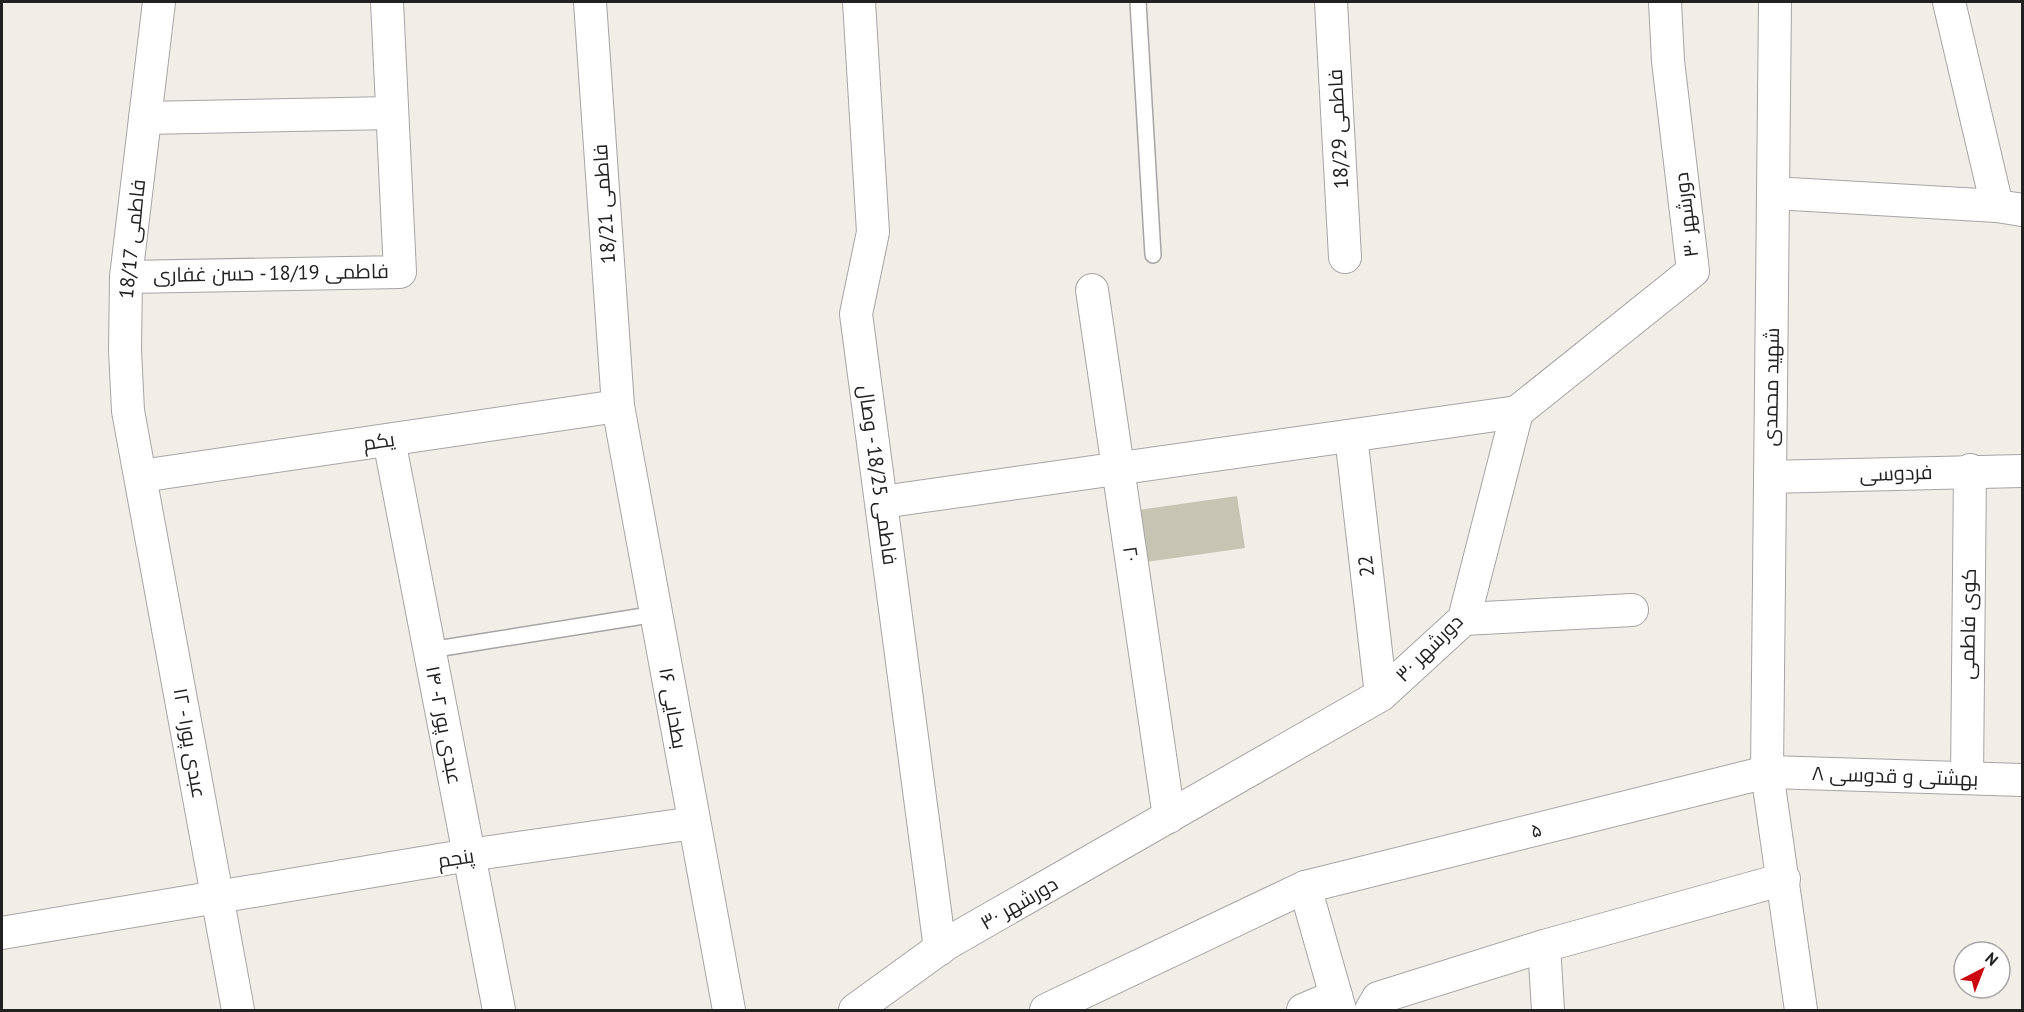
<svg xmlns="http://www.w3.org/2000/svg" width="2024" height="1012" viewBox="0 0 2024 1012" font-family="'PT Sans',Cairo,sans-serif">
<rect width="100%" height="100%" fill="#f1eee8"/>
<polygon fill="#c6c5b4" points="1237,496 1245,548 1132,564 1124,512"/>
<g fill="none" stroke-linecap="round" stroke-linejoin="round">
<g stroke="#a5a5a5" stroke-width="18">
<g id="service">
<polyline points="1138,2 1153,255"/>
<polyline points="430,650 656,614"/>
</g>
</g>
<g stroke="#a5a5a5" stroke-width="34">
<g id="minor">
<polyline points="159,2 126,277 125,350 128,411 238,1010"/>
<polyline points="590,2 618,406 729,1010"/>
<polyline points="859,2 873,232 856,314 940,949"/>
<polyline points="1331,2 1345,257"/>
<polyline points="1775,2 1767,772 1801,1010"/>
<polyline points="1949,2 1997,206"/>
<polyline points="145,118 391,113"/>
<polyline points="1773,193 1997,206 2022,210"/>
<polyline points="126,277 400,272 387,2"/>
<polyline points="1092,290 1169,817"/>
<polyline points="1351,436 1381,695"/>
<polyline points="389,440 499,1010"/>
<polyline points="141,476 618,406"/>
<polyline points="1770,477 2022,471"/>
<polyline points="882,502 1517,412"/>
<polyline points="1464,619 1632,610"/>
<polyline points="1967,778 1970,470"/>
<polyline points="1305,887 1340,1010"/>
<polyline points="2,933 469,855 694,823"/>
<polyline points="1544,946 1548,1010"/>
<polyline points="855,1010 946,944 1381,695 1464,619 1517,412 1693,271 1668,61 1665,2"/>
<polyline points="1046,1010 1305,887 1767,772 2022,780"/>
<polyline points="1303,1010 1336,996"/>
<polyline points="1371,1010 1378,998 1544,946 1784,879"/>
</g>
</g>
<use href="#service" stroke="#fff" stroke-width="15"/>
<use href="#minor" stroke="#fff" stroke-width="32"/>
</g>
<g text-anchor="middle" stroke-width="4.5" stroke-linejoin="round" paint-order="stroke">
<g font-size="20" fill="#212121" stroke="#fff">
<text transform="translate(1338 129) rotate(-93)" y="7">فاطمی 18/29</text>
<text transform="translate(604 204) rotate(-94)" y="7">فاطمی 18/21</text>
<text transform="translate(1686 215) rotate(-97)" y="7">دورشهر ۳۰</text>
<text transform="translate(132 239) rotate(-84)" y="7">فاطمی 18/17</text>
<text transform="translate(271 273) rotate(-1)" y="7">فاطمی 18/19 - حسن غفاری</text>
<text transform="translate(1771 387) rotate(-89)" y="7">شهید محمدی</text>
<text transform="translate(379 441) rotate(-8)" y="7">یکم</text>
<text transform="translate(1896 473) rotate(-2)" y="7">فردوسی</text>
<text transform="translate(878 475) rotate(82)" y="7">فاطمی 18/25 - وصال</text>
<text transform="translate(1131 554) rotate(82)" y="7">۲۰</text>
<text transform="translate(1366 566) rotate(-97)" y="7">22</text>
<text transform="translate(1968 624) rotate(-89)" y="7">کوی فاطمی</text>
<text transform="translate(1429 648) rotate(-45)" y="7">دورشهر ۳۰</text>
<text transform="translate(673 708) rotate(80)" y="7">بطحایی ۱۶</text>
<text transform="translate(444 725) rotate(79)" y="7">عبدی پور ۲- ۱۴</text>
<text transform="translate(190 743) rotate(80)" y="7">عبدی پور۱ - ۱۲</text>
<text transform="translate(1895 776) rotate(2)" y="7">بهشتی و قدوسی ۸</text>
<text transform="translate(1536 830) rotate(-14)" y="7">۵</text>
<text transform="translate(456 858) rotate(-9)" y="7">پنجم</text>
<text transform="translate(1019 903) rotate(-30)" y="7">دورشهر ۳۰</text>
</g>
</g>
<rect width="2024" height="1012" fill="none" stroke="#212121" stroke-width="6"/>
<g transform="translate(1982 970) rotate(42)"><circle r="28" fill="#ffffff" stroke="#a6a6a6" stroke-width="1.5"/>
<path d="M0-4.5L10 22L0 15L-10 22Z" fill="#cc0611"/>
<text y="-9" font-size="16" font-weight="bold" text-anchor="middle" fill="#212121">N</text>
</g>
</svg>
